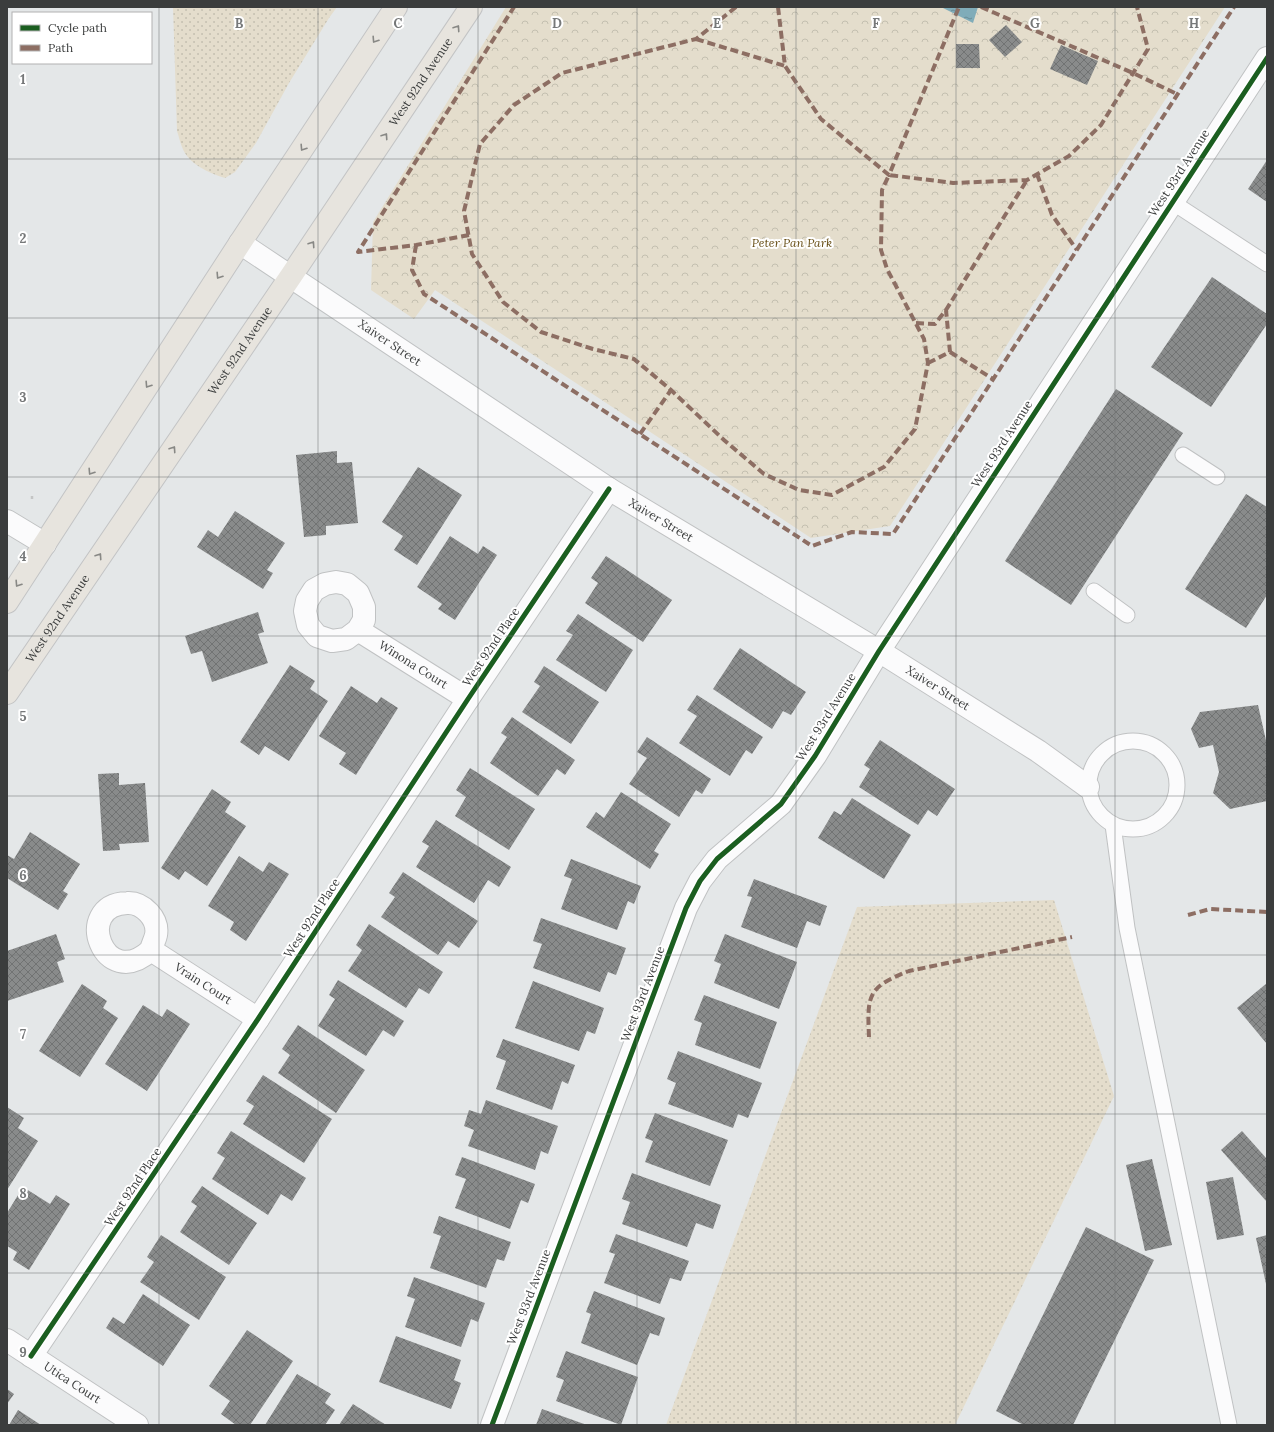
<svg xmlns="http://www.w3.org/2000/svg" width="1274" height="1432" viewBox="0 0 1274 1432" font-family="Lora,serif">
<defs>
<pattern id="grass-dots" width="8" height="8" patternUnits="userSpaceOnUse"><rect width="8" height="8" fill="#e4ddcc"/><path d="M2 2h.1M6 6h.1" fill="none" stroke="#c4bfb0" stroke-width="1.8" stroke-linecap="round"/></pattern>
<pattern id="park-crowns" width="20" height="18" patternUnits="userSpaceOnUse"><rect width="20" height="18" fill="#e4ddcc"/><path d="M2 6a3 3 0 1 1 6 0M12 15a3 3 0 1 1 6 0" fill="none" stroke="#c4bfb0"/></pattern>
<pattern id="water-ripples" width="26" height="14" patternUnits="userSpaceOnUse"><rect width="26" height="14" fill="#80acb9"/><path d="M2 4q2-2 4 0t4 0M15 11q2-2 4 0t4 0" fill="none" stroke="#6a8d98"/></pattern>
<pattern id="building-cross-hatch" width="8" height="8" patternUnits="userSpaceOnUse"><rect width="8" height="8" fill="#898b8b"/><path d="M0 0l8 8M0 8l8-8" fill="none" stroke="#717373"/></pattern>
</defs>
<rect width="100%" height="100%" fill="#e4e7e8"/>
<g fill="url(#grass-dots)">
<path d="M 173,7 L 337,7 L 329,18 L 289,83 L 256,143 L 235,172 L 225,178 C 209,173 188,164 182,147 C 180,142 179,137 177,131 Z"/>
<polygon points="1054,900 1114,1096 955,1425 666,1425 857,907"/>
</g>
<polygon fill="url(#park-crowns)" points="506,7 1225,7 890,526 811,538 435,290 414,319 371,290 373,222"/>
<polygon fill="url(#water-ripples)" points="941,7 978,7 973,23"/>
<g fill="url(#building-cross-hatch)">
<polygon points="1006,25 1022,42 1005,57 989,40"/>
<polygon points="956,44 979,44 980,68 956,68"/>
<polygon points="1061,45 1098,61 1087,85 1050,69"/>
<polygon points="1267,160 1267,202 1248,189"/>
<polygon points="1212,277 1267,314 1267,324 1211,407 1151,367"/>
<polygon points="1116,389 1183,433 1071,605 1005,561"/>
<polygon points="337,451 337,463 352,462 358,523 326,526 326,535 304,537 296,455"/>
<polygon points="418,467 462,495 417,565 394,550 403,536 382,522"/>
<polygon points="1246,494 1267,507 1267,595 1246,628 1185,589"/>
<polygon points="235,511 285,543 267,570 273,573 263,589 197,547 208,530 218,537"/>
<polygon points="450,536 478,554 483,546 497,555 455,620 438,609 442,604 417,587"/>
<polygon points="606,556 672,600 643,642 585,603 598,583 591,578"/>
<polygon points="258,612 264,632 258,634 268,663 212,682 202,651 191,654 185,636"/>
<polygon points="578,614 633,650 606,692 556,660 573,635 566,631"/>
<polygon points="740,648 806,692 791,715 783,711 772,729 713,689"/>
<polygon points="290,665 315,681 310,689 328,701 289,761 265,746 259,755 240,742"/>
<polygon points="544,666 599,702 571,744 522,712 540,686 534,682"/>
<polygon points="351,686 377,703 381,697 398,708 356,775 339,764 346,753 319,736"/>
<polygon points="697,695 763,737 752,754 746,750 730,776 679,743 697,716 687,710"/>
<polygon points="1258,705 1267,745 1267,801 1230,809 1213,793 1219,772 1213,745 1199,748 1191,729 1200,712"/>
<polygon points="512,717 575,760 565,775 557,769 538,796 490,763 507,737 501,733"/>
<polygon points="647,737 711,779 702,794 696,790 679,817 629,784 647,758 637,752"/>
<polygon points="880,740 955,789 937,816 928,810 918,825 859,787 870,769 864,765"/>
<polygon points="470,768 535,809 509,850 455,816 466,797 456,790"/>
<polygon points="119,773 119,785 145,783 149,842 119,844 120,850 103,851 98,774"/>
<polygon points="212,789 231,802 225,812 246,826 207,886 185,871 179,880 161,868"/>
<polygon points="621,792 671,824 654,851 659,854 650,869 586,827 596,812 604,818"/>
<polygon points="852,798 911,835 884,879 818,838 834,811 841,815"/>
<polygon points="436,820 511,867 499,887 488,880 474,903 416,867 429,846 422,842"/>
<polygon points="30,832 80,864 63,891 68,894 58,910 7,878 7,855 14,859"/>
<polygon points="239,856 263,872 269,862 289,874 246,941 230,930 234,922 208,906"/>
<polygon points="571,859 641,886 634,904 628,901 617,930 561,909 572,879 564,876"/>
<polygon points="403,872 478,921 459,948 448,941 438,955 381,917 395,897 389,893"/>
<polygon points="754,879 827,906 820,926 807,921 797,948 741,927 752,897 747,896"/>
<polygon points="541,918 626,948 616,975 608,972 600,992 533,968 542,944 533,941"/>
<polygon points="369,924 443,972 429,994 419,988 406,1008 348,971 362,950 356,945"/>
<polygon points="56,934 65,959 57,962 64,982 7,1001 7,951"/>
<polygon points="725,934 797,962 779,1009 714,983 721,964 714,961"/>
<polygon points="338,980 404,1021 394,1037 383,1030 366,1056 318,1026 335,999 329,995"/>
<polygon points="533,981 604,1008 595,1034 587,1031 579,1051 515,1028"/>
<polygon points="1267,983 1267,1044 1237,1008"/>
<polygon points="82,984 107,1001 103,1008 118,1018 80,1077 39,1051"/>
<polygon points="704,995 777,1022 760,1069 695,1045 702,1023 694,1020"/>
<polygon points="143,1005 162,1017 167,1009 190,1024 147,1091 105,1064"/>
<polygon points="298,1025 365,1070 336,1113 278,1073 290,1055 282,1049"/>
<polygon points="503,1039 575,1065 568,1084 562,1081 552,1110 496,1089 506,1061 496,1057"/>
<polygon points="678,1051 762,1083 748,1118 738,1114 733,1128 668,1104 676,1083 667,1079"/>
<polygon points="263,1075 332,1119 304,1163 243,1124 254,1106 246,1101"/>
<polygon points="486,1100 558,1126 548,1154 541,1151 535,1170 468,1146 474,1130 464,1126 469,1110 481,1114"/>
<polygon points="7,1107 24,1118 18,1128 38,1141 7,1190"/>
<polygon points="655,1113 728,1140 710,1186 645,1162 653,1141 645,1138"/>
<polygon points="231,1131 306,1178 292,1201 281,1194 268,1215 212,1179 225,1158 217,1153"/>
<polygon points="1242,1131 1267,1159 1267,1202 1221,1150"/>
<polygon points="462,1157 535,1184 528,1203 521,1200 510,1229 455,1208 466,1179 455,1175"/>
<polygon points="1152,1159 1172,1245 1145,1251 1126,1165"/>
<polygon points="632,1173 721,1205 713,1229 696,1223 687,1247 622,1224 630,1202 622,1199"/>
<polygon points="1233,1177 1244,1235 1217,1240 1206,1182"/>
<polygon points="202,1186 257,1223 229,1265 180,1232 197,1206 191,1202"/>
<polygon points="23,1187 50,1204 56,1195 70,1204 29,1270 13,1260 17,1252 7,1246 7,1213"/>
<polygon points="439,1216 511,1242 504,1261 497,1259 486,1288 430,1268 441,1236 433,1233"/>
<polygon points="1086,1227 1154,1260 1073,1425 1024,1425 996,1411"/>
<polygon points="616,1234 689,1261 681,1281 670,1278 660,1304 604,1283 615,1254 609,1252"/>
<polygon points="161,1235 226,1277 199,1320 140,1282 154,1262 147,1257"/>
<polygon points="1267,1235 1267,1284 1266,1284 1256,1238"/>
<polygon points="414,1277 485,1303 478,1322 471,1319 461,1347 405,1327 415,1299 407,1296"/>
<polygon points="594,1291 665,1318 659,1336 650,1333 637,1365 581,1343 591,1314 586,1312"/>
<polygon points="143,1294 190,1325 163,1366 106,1328 113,1317 124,1324"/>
<polygon points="247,1330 293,1361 250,1425 236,1425 221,1414 230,1401 209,1386"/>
<polygon points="396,1336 461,1360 454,1380 461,1383 451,1409 379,1382"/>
<polygon points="566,1351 638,1377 621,1425 556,1401 564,1380 556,1377"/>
<polygon points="297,1374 331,1394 325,1403 335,1410 325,1425 265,1425"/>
<polygon points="7,1389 14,1394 7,1404"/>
<polygon points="353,1404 386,1425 339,1425"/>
<polygon points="542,1409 587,1425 536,1425"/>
<polygon points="18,1410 41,1425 9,1425"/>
</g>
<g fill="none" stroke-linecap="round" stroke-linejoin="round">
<g stroke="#c0c2c3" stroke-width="17">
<g id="service">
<polyline points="1172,202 1267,264"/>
<polyline points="1183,455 1217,477"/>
<polyline points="1094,591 1127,615"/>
<circle cx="1133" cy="785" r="44"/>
<polyline points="1113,825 1127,928 1229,1425"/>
</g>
</g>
<g stroke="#c0c2c3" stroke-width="24">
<g id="minor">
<path id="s1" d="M 240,243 L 609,489 L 879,651 L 1038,751 L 1088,787"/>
<polyline points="7,521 45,544"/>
<path id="s2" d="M 358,630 L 364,620 L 364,607 L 358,593 L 347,584 L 336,582 L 325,584 L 314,590 L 307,601 L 305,611 L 308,625 L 317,636 L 332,641 L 346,639 L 358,630 L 468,699"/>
<path id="s3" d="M 151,950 C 152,945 155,940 156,935 C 159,919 143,902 127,903 C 72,905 104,993 151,950 L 258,1019"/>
<path id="s4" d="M 7,1340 L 137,1425"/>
<polyline points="31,1356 258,1019 468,699 609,489"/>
<polyline points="492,1425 686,908 700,881 717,859 781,804 815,756 879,651 1267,58"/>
</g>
</g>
<g stroke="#c3c4c5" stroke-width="24">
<g id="primary">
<polyline points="7,602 240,243 396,7"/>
<path id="s5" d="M 7,693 L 291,276 L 471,7"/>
</g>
</g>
<polyline stroke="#c4c5c5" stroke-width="2.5" stroke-dasharray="3 3" stroke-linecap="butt" points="32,496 32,502"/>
<use href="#service" stroke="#fbfbfc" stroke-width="15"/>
<use href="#minor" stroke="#fbfbfc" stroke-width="22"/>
<use href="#primary" stroke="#e7e4de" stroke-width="22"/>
<g stroke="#8d6e63" stroke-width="4" stroke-dasharray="8 4" stroke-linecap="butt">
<polyline points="736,7 696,39 562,73 514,105 480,144 464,211 472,254 503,302 541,332 593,349 634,359 671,390 724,440 764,474 799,490 832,495 884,467 915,429 928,363 924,339 887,269 881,250 882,190 889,175 953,183 1027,180 1069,156 1101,125 1148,49 1137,7"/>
<polyline points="778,7 785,66 821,119 889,175 959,7"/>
<polyline points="981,7 1133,73 1177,94"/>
<polyline points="696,39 785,66"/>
<polyline points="1037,174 1052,215 1077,250"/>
<polyline points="469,235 416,245 358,252 514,7"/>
<polyline points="416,245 412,270 424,294 812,546 852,532 893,534 1234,7"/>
<polyline points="916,323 935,324 946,310 1027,180"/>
<polyline points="950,352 993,379"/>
<polyline points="928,363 950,352 946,310"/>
<polyline points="640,434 671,390"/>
<polyline points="1188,915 1210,909 1267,912"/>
<path d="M 869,1037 C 867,994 868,987 909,971 L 1072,937"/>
</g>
<g stroke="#fff" stroke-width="8">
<g id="cycleway">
<polyline points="31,1356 258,1019 468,699 609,489"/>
<polyline points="492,1425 686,908 700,881 717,859 781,804 815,756 879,651 1267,58"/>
</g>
</g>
<use href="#cycleway" stroke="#1b5e20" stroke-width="5"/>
</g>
<defs><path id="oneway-chevron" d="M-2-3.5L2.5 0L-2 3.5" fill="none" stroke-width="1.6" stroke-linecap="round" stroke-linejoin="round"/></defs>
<g stroke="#888885">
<use href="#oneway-chevron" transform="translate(457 28) rotate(-56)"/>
<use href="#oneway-chevron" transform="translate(375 40) rotate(123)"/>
<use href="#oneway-chevron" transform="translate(385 136) rotate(-56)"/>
<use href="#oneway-chevron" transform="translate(303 148) rotate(123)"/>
<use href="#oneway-chevron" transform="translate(312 244) rotate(-56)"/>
<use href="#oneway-chevron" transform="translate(219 276) rotate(123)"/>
<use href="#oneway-chevron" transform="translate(148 385) rotate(123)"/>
<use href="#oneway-chevron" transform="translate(173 449) rotate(-56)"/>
<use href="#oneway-chevron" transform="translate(91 472) rotate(123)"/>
<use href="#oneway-chevron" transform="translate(99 556) rotate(-56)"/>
<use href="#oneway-chevron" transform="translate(18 584) rotate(123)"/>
</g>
<path fill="none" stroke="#767879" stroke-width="1" stroke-opacity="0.55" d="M 159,7 L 159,1425M 318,7 L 318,1425M 478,7 L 478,1425M 637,7 L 637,1425M 796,7 L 796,1425M 956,7 L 956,1425M 1115,7 L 1115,1425M 7,159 L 1267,159M 7,318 L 1267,318M 7,477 L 1267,477M 7,636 L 1267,636M 7,796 L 1267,796M 7,955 L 1267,955M 7,1114 L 1267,1114M 7,1273 L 1267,1273"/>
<g text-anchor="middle" stroke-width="4" stroke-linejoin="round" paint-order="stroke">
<g font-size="12" fill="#3b3d3d" stroke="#fff">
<text dy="4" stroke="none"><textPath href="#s5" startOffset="738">West 92nd Avenue</textPath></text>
<text transform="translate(1179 173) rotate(-57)" y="4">West 93rd Avenue</text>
<text dy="4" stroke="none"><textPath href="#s1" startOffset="180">Xaiver Street</textPath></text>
<text dy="4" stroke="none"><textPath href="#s5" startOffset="414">West 92nd Avenue</textPath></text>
<text transform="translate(1002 444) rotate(-57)" y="4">West 93rd Avenue</text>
<text dy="4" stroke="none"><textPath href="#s1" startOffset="504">Xaiver Street</textPath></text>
<text dy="4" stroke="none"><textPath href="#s5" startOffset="90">West 92nd Avenue</textPath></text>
<text transform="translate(491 647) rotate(-56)" y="4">West 92nd Place</text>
<text dy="4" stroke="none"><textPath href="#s2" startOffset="251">Winona Court</textPath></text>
<text dy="4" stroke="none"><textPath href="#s1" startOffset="828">Xaiver Street</textPath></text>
<text transform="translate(826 717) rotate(-58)" y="4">West 93rd Avenue</text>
<text transform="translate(312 918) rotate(-57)" y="4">West 92nd Place</text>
<text dy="4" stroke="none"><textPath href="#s3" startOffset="246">Vrain Court</textPath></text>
<text transform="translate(643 994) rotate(-69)" y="4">West 93rd Avenue</text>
<text transform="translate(133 1187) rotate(-56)" y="4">West 92nd Place</text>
<text transform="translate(529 1297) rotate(-69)" y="4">West 93rd Avenue</text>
<text dy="4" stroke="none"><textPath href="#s4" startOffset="78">Utica Court</textPath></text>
</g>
<g font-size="12" font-style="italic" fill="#695018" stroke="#fff">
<text x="792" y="247">Peter Pan Park</text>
</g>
</g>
<g font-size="13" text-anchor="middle" font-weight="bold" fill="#767879" stroke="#fff" stroke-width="4" stroke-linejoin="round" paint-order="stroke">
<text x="239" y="28">B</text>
<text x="398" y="28">C</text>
<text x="557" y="28">D</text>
<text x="717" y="28">E</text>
<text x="876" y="28">F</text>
<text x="1035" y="28">G</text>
<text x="1194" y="28">H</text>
<text x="23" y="84">1</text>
<text x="23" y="243">2</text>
<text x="23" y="402">3</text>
<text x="23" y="561">4</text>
<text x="23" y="721">5</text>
<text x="23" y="880">6</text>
<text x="23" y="1039">7</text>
<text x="23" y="1198">8</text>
<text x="23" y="1357">9</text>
</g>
<rect width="1274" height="1432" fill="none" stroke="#3b3d3d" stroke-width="16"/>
<rect x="12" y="12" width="140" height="52" fill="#ffffff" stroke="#b1b1b1"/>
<rect x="20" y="25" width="20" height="6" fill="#1b5e20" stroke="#b1b1b1"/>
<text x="48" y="32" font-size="12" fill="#3b3d3d">Cycle path</text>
<rect x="20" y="45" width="20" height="6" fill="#8d6e63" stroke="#b1b1b1"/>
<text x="48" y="52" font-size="12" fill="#3b3d3d">Path</text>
</svg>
